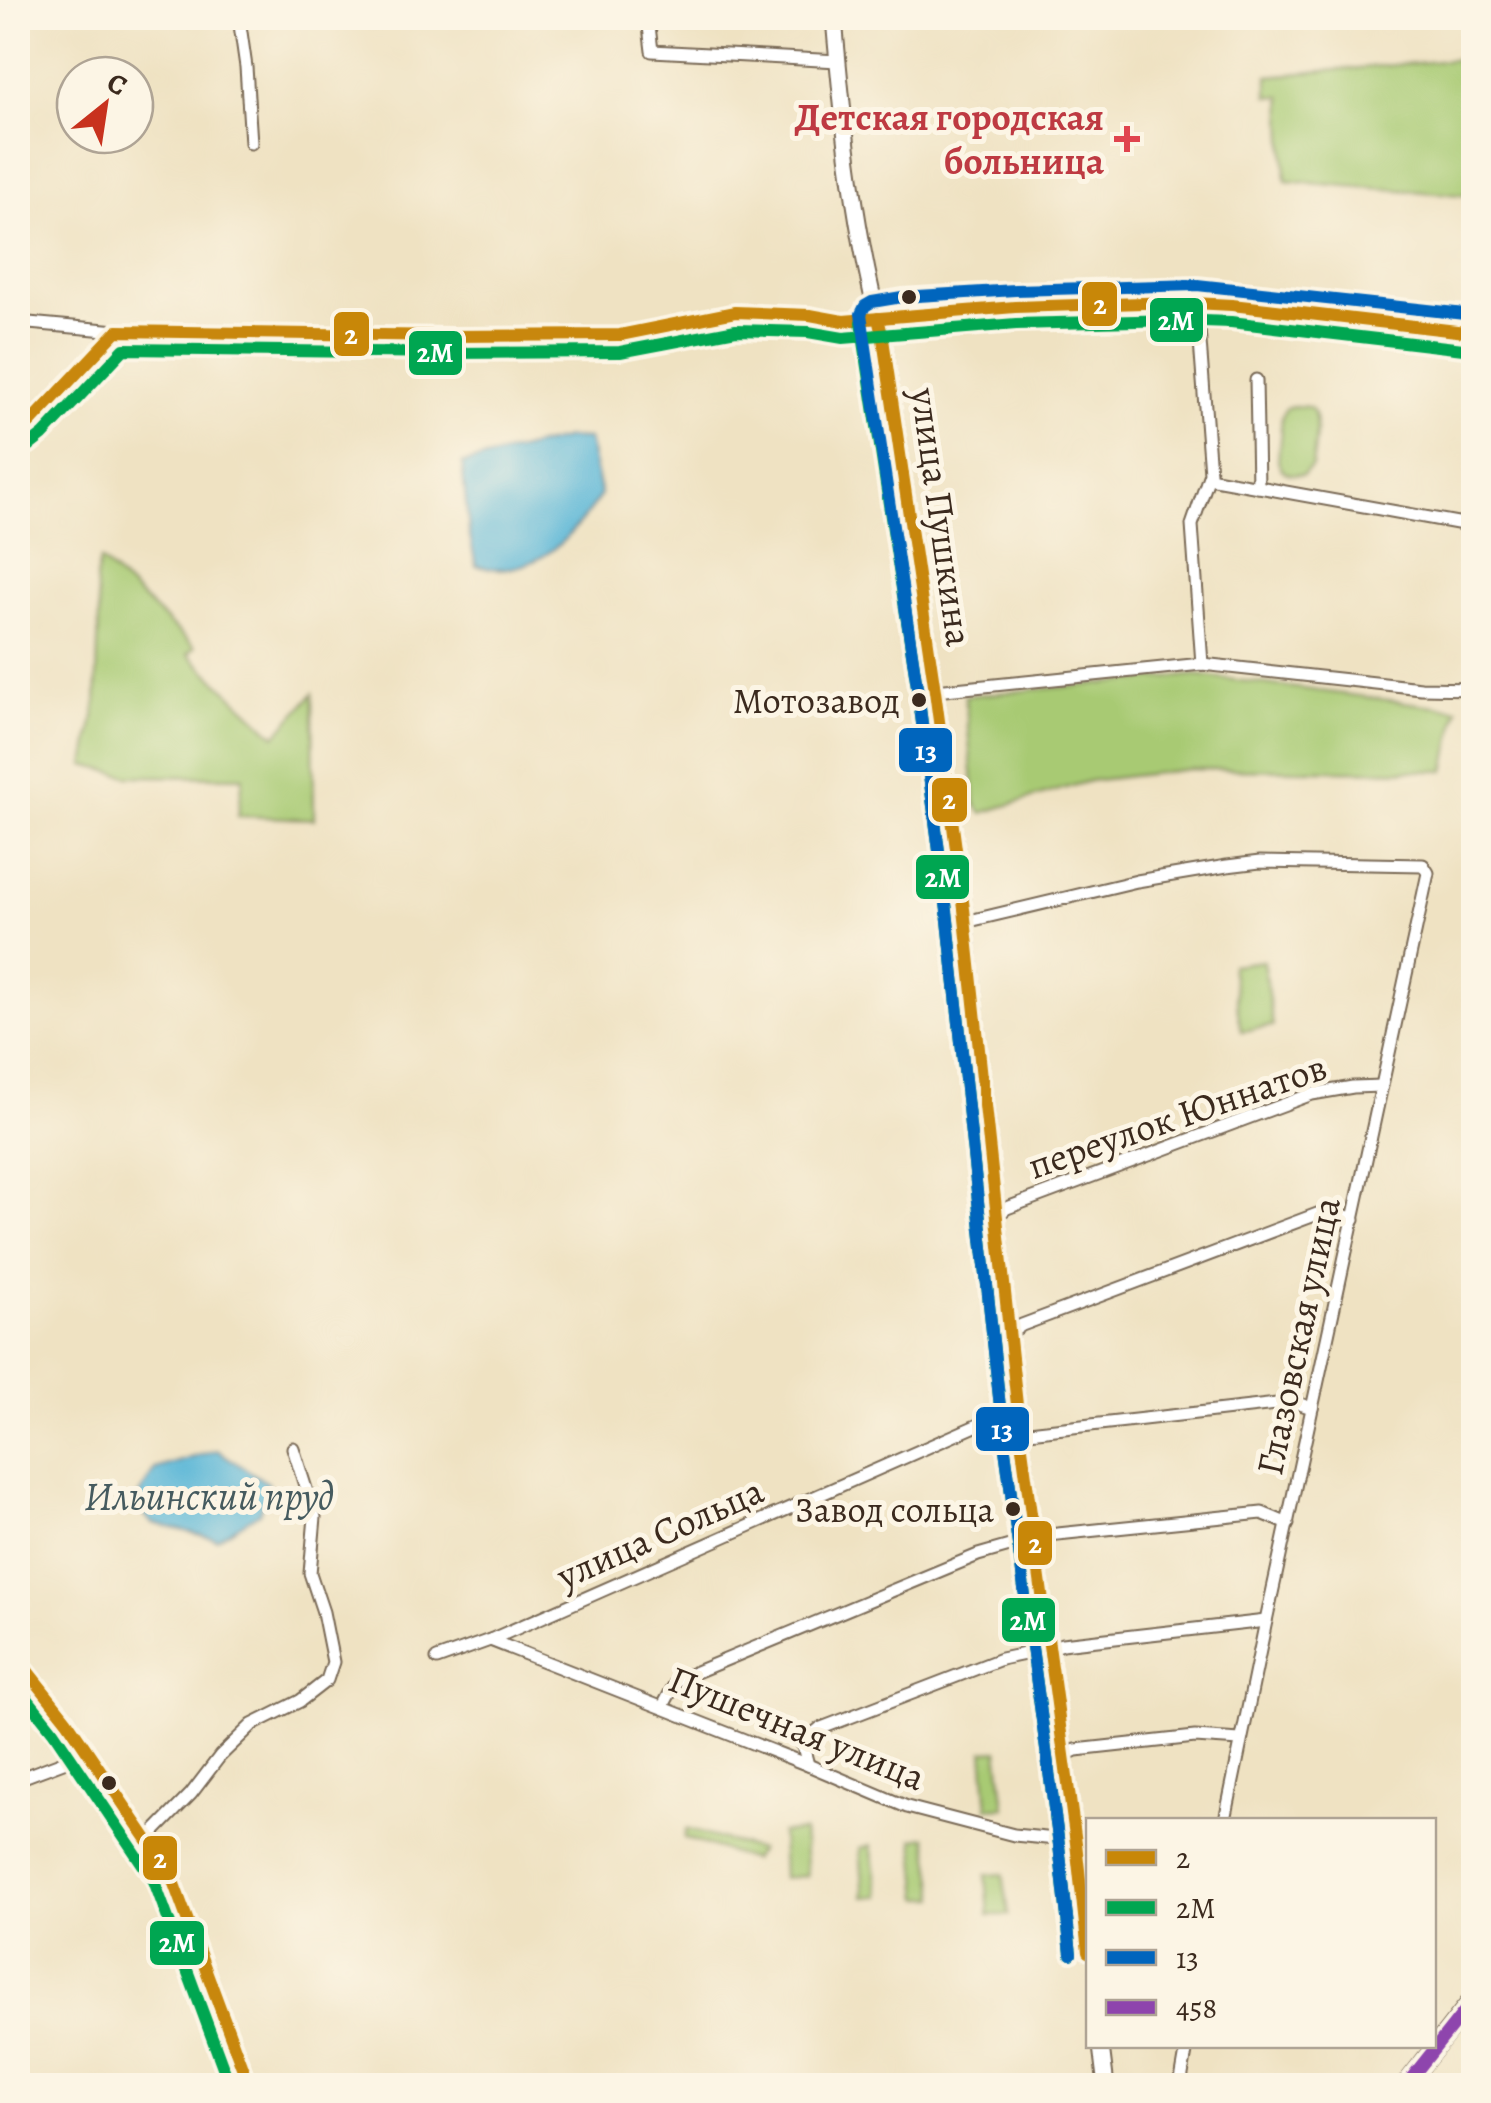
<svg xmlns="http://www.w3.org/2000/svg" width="1491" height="2103" viewBox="0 0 1491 2103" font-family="Alegreya,serif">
<rect width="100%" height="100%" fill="#fcf5e5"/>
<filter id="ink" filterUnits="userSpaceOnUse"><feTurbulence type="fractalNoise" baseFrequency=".01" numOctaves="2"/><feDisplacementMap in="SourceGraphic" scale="20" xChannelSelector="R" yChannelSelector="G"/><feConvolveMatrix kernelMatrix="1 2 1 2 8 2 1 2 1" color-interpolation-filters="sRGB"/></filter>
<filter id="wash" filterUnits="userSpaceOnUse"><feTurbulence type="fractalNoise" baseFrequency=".0048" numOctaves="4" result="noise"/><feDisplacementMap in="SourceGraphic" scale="40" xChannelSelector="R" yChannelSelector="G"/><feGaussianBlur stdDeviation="2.25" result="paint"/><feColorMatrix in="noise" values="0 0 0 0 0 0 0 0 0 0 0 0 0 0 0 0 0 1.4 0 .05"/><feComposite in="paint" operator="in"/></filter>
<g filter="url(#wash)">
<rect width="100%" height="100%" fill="#efe2c2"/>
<g fill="#a8ca73" stroke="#727a48" stroke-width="2.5">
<polygon points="1473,58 1473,196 1286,181 1282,97 1268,96 1268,76"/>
<path d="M 1293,406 C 1297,406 1307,406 1310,408 C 1321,416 1314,453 1312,466 L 1303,475 C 1291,474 1281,475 1278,461 L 1282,416 L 1286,408 Z"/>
<polygon points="100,560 195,647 188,654 275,736 313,694 314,819 238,816 243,777 128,776 85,765 96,705 99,615 96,579"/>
<polygon points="1197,675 1458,709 1445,771 1191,769 1089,781 982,813 975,804 965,696"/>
<polygon points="1263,961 1273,1026 1241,1031 1231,965"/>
<polygon points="998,1750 1005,1807 988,1808 983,1751"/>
<polygon points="686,1829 759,1850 752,1860 684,1838"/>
<polygon points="803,1831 807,1876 783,1878 781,1833"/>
<polygon points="927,1837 937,1898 920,1898 914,1839"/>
<polygon points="871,1846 880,1896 864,1897 860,1848"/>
<polygon points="1003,1874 1009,1915 989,1915 986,1875"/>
</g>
<g fill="#59b6d7" stroke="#4a707a" stroke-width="2.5">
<path d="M 567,438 L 588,439 L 601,495 C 570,539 535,580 476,566 L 469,532 L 462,464 Z"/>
<polygon points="217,1450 269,1484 259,1513 217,1539 152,1523 134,1503 155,1469"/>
</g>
</g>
<g filter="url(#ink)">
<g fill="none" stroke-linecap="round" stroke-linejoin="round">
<g stroke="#7a6a57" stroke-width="15">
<g id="street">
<polyline points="239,18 246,67 251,143"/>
<polyline points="648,18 652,51 838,61"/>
<polyline points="1197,302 1210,473 1192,525 1202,664"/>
<polyline points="18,322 117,331 452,336 620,335 735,312 810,315 843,321 1015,307 1175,302 1232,305 1474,333"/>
<polyline points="1256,380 1258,487"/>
<polyline points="18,432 30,423 117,331"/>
<polyline points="1209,478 1474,526"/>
<polyline points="935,691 1202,664 1421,688 1474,689"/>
<polyline points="965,922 1137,881 1227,866 1260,862 1423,865 1428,873 1266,1621 1225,1820"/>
<polyline points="996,1216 1007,1208 1312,1094 1353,1087 1382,1086"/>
<polyline points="1008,1334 1022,1325 1328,1210 1354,1219"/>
<polyline points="1020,1433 1294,1402 1312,1408"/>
<polyline points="490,1640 808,1765 907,1807 1014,1835 1088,1842"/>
<polyline points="18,1659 67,1721 170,1873 249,2086"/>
<polyline points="437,1659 490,1640 987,1421 1018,1416"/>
<polyline points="663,1706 677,1680 978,1555 1048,1535 1262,1513 1288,1524"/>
<polyline points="1063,1756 1076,1750 1195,1737 1240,1740"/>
<polyline points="808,1765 803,1746 809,1737 819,1729 1001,1659 1049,1649 1062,1644 1266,1621"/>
<polyline points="18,1779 87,1753"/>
<polyline points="147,1839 191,1794 220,1756 252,1725 300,1701 327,1680 333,1662 323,1612 310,1573 315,1517 293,1448"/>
<polyline points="1180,2086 1187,2046"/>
</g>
</g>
<g stroke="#7a6a57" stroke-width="19">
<g id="secondary">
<path d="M 834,18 C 843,125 855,235 883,339 L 935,691 L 964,909 L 1020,1433 L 1076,1843 L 1088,1952"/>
<polyline points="1101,2046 1106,2086"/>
</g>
</g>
<g stroke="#7a6a57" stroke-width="21">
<polyline id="primary" points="1405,2086 1474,1998"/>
</g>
<use href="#street" stroke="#fff" stroke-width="11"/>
<use href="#secondary" stroke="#fff" stroke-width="15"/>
<use href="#primary" stroke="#fff" stroke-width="18"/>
<g stroke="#fcf5e5" stroke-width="20">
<g id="bus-1">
<polyline points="878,318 883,339 935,691 964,909 1020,1433 1076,1843 1088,1952"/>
<polyline points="18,432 30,423 117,331 452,336 620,335 735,312 810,315 843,321 1015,307 1175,302 1232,305 1474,333"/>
<polyline points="18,1659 67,1721 170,1873 249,2086"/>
</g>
</g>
<g stroke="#fcf5e5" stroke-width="20">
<g id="bus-2">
<polyline points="861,322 918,693 947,911 1003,1435 1059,1845 1071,1954"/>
<polyline points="29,446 43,435 124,349 452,353 620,352 736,330 808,332 843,338 1016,324 1175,320 1231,322 1472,350"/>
<polyline points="18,1687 53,1731 154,1881 230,2086"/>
</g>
</g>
<g stroke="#fcf5e5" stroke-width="20">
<polyline id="bus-3" points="1071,1954 1059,1845 1003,1435 947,911 918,693 861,314 865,306 872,302 902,297 1015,290 1197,285 1474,315"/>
</g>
<g stroke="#fcf5e5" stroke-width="20">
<polyline id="bus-4" points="1405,2086 1474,1999"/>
</g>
<use href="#bus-1" stroke="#c88708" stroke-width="12"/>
<use href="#bus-2" stroke="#00a651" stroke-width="12"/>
<use href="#bus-3" stroke="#0065bd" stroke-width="12"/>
<use href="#bus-4" stroke="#8e44ad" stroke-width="12"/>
</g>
</g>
<path fill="#e0444e" stroke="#fcf5e5" stroke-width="4" d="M1122 124h10v10h10v10h-10v10h-10v-10h-10v-10h10z"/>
<g fill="#3b2a1e" stroke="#fcf5e5" stroke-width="4">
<circle cx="909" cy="297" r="9"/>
<circle cx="919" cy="700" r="9"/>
<circle cx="1013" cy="1509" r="9"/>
<circle cx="109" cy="1783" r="9"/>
</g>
<g text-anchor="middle" stroke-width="10" stroke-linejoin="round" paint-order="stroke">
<g font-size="36" fill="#3b2a1e" stroke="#fcf5e5" text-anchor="end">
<text x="900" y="713">Мотозавод</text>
<text x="994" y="1522">Завод сольца</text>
</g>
<g font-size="38" font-weight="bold" fill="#be3a42" stroke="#fcf5e5" text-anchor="end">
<text x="1104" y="130">Детская городская<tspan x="1104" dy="44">больница</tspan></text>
</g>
<g font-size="38" fill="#3b2a1e" stroke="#fcf5e5">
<text transform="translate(942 517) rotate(82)" y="13">улица Пушкина</text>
<text transform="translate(1177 1116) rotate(-19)" y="13">переулок Юннатов</text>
<text transform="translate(1298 1336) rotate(-78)" y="13">Глазовская улица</text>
<text transform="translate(660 1533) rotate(-24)" y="13">улица Сольца</text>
<text transform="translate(797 1728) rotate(22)" y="13">Пушечная улица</text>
</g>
<g font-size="40" font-style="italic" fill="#465b5f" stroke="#fcf5e5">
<text x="209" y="1510">Ильинский пруд</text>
</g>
</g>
<g stroke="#fcf5e5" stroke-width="4">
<rect x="1080" y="280" width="39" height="48" rx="10" fill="#c88708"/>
<rect x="1148" y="296" width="57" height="48" rx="10" fill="#00a651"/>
<rect x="332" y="310" width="39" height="48" rx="10" fill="#c88708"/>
<rect x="407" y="329" width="57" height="48" rx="10" fill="#00a651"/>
<rect x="897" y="726" width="57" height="48" rx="10" fill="#0065bd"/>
<rect x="930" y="776" width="39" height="48" rx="10" fill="#c88708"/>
<rect x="914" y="853" width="57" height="48" rx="10" fill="#00a651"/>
<rect x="974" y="1405" width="57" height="48" rx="10" fill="#0065bd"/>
<rect x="1016" y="1519" width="38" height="48" rx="10" fill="#c88708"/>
<rect x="1000" y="1596" width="57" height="48" rx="10" fill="#00a651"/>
<rect x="141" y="1834" width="38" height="48" rx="10" fill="#c88708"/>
<rect x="148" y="1919" width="58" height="48" rx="10" fill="#00a651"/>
</g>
<g font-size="28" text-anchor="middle" font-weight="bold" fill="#fff">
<text x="1100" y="314">2</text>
<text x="1176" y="330">2М</text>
<text x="351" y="344">2</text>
<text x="435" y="362">2М</text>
<text x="926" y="760">13</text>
<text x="949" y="809">2</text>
<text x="943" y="887">2М</text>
<text x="1002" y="1439">13</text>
<text x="1035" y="1553">2</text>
<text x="1028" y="1630">2М</text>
<text x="160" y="1868">2</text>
<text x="177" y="1952">2М</text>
</g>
<rect width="1491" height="2103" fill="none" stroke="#fcf5e5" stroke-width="60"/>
<rect x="1086" y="1818" width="350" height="230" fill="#fcf5e5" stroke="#afa495" stroke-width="2.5"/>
<rect x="1106" y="1850" width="50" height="15" fill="#c88708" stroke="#afa495" stroke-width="2.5"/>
<text x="1176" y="1868" font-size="30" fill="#3b2a1e">2</text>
<rect x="1106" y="1900" width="50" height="15" fill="#00a651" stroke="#afa495" stroke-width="2.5"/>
<text x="1176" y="1918" font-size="30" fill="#3b2a1e">2М</text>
<rect x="1106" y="1950" width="50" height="15" fill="#0065bd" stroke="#afa495" stroke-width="2.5"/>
<text x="1176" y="1968" font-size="30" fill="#3b2a1e">13</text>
<rect x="1106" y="2000" width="50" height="15" fill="#8e44ad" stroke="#afa495" stroke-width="2.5"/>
<text x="1176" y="2018" font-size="30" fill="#3b2a1e">458</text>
<g transform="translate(105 105) rotate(30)"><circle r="48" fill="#fcf5e5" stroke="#afa495" stroke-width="2.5"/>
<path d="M0-8L18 38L0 25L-18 38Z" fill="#c8321e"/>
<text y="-15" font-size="28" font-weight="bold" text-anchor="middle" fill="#3b2a1e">С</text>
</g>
</svg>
